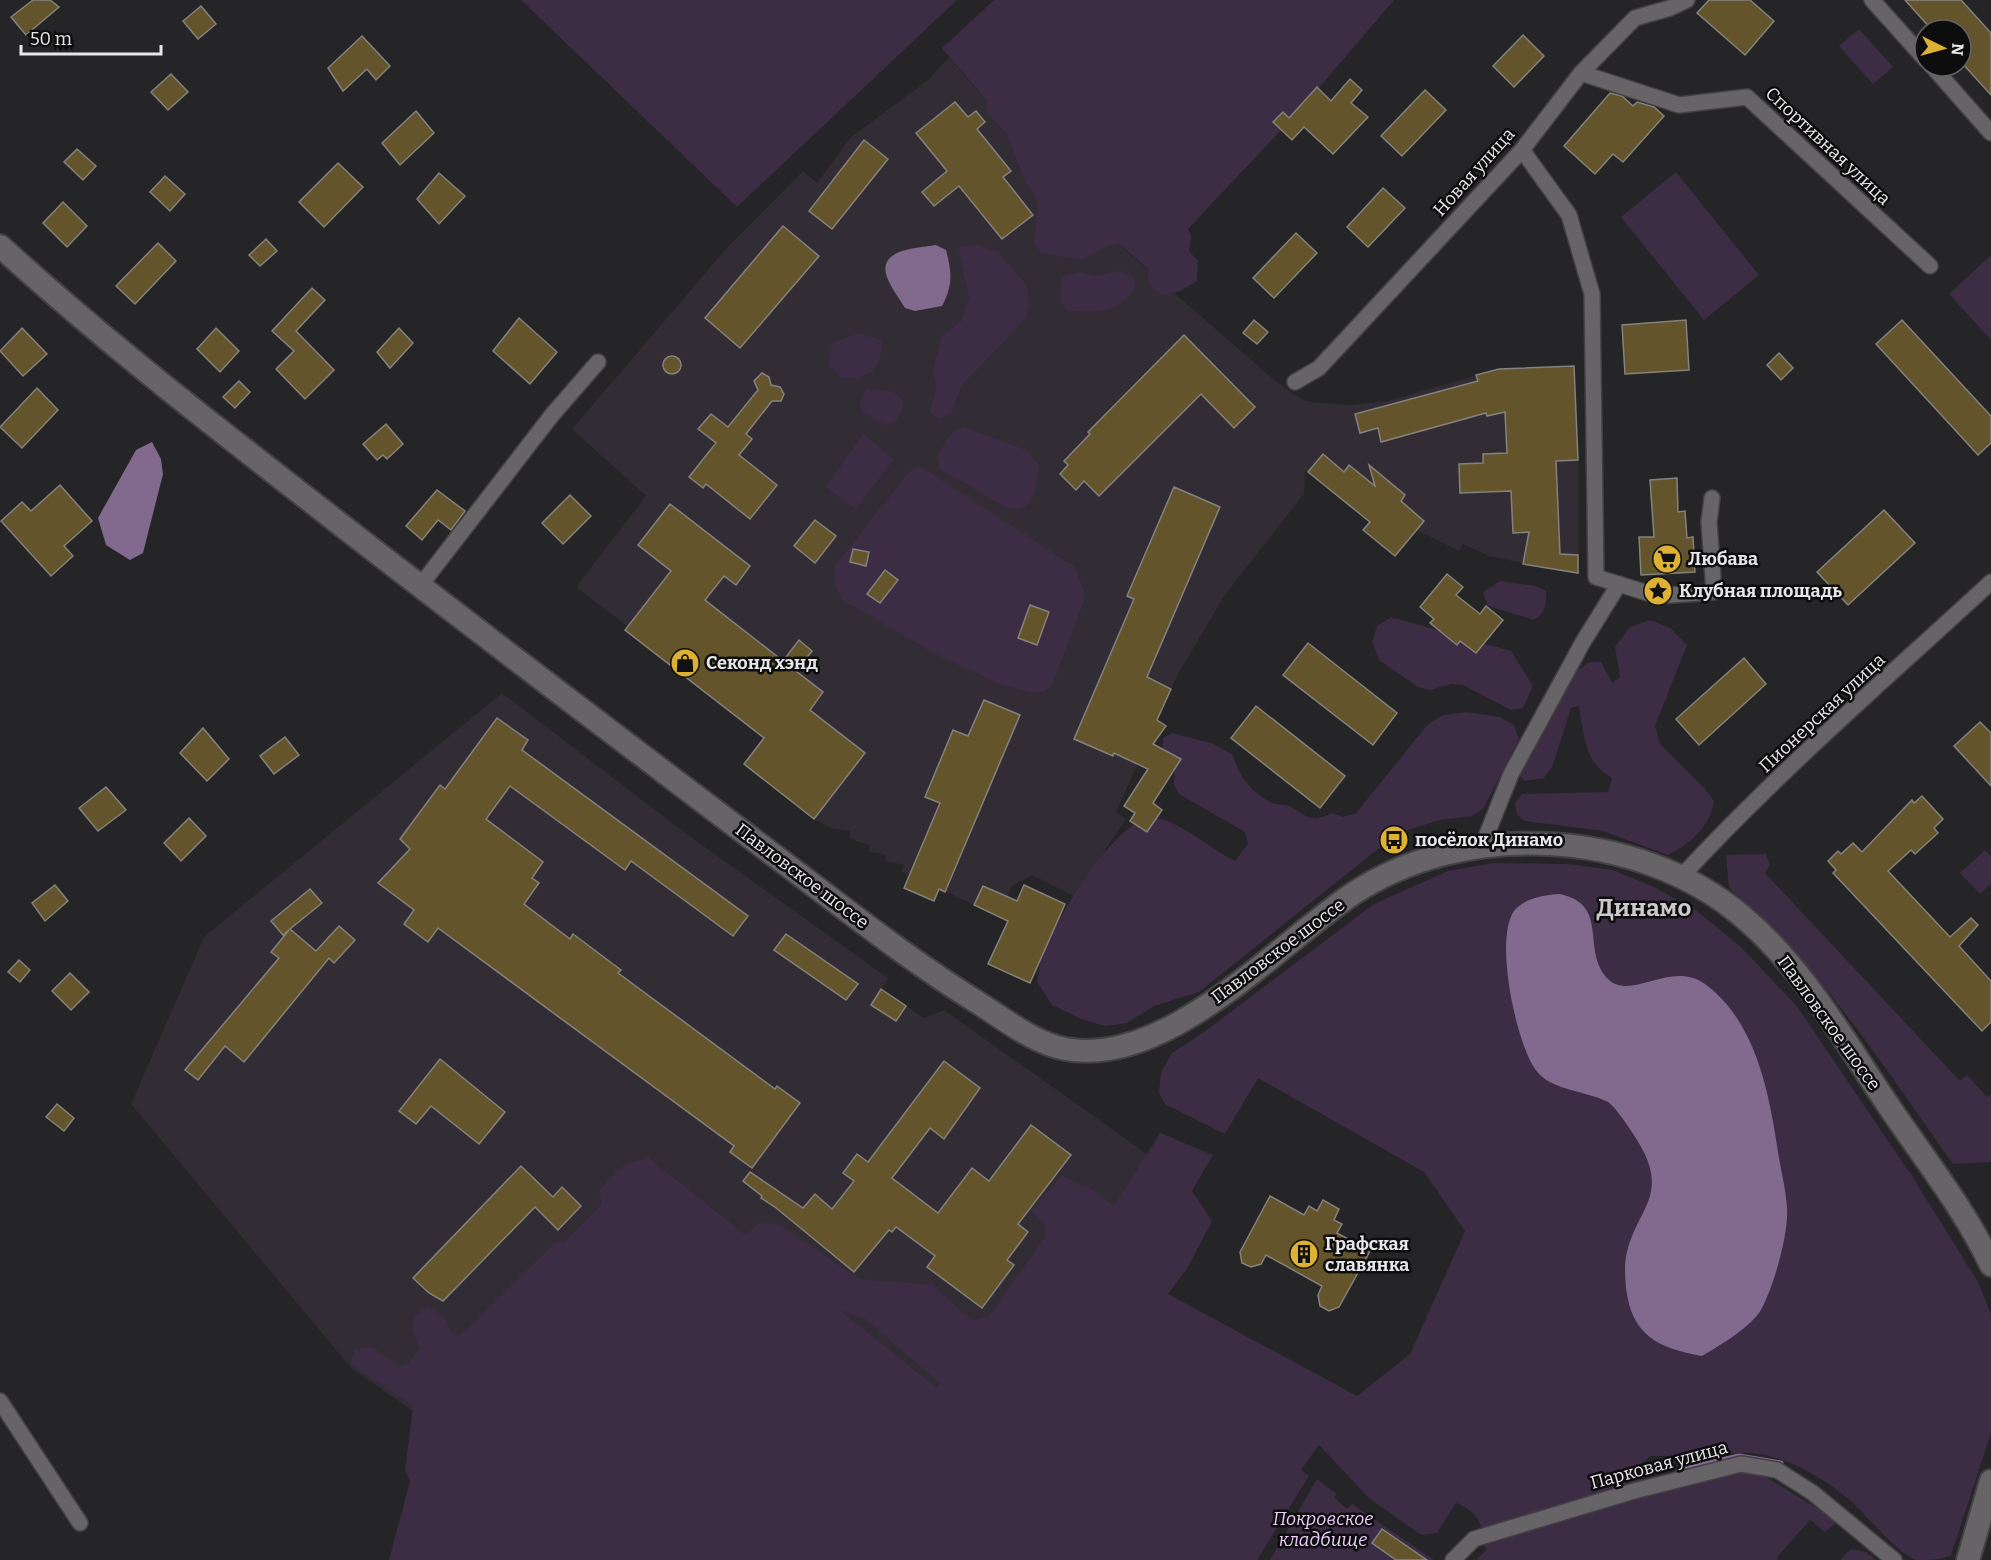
<svg xmlns="http://www.w3.org/2000/svg" width="1991" height="1560" viewBox="0 0 1991 1560" font-family="Bitter,serif">
<rect width="100%" height="100%" fill="#252426"/>
<g fill="#322d34">
<polygon points="949,57 1079,210 1272,378 1301,399 1311,402 1351,405 1387,401 1499,369 1574,366 1578,460 1578,573 1565,572 1489,556 1463,544 1459,551 1417,530 1395,556 1363,530 1369,522 1305,470 1304,494 1224,596 1177,676 1116,812 1126,819 1105,850 1110,854 1082,900 1032,875 1012,886 999,916 902,872 904,865 885,861 886,855 869,851 870,845 850,839 850,831 831,828 814,819 744,764 763,738 625,630 627,626 576,587 646,496 572,429 726,249 803,171 817,183 850,138 928,80"/>
<polygon points="502,693 684,832 888,978 882,989 924,1018 944,1010 1147,1154 1114,1207 1086,1185 936,1387 647,1156 426,1420 351,1368 131,1104 204,937"/>
</g>
<g fill="#3c2c44" fill-rule="evenodd">
<polygon points="521,0 957,0 737,207"/>
<polygon points="994,0 1394,0 1299,111 1188,229 1191,236 1189,251 1198,261 1197,281 1181,291 1164,295 1152,289 1148,278 1149,270 1119,244 1107,246 1082,260 1042,253 1034,243 1038,202 1023,177 1007,134 988,114 986,100 942,48"/>
<polygon points="1859,29 1893,67 1873,84 1839,46"/>
<polygon points="1676,172 1759,275 1704,320 1621,217"/>
<polygon points="978,245 997,251 1026,284 1030,305 1027,317 962,385 951,414 939,419 930,413 936,387 933,369 942,336 962,320 969,297 959,254 960,246"/>
<polygon points="1991,255 1991,340 1949,294"/>
<path d="M 1121,271 L 1133,277 L 1135,289 C 1115,315 1098,312 1068,311 L 1060,300 L 1062,276 L 1079,272 L 1096,276 Z"/>
<path d="M 859,333 L 881,340 C 883,369 870,379 842,378 L 829,366 L 832,343 Z"/>
<path d="M 868,388 L 894,392 L 903,401 C 901,415 899,422 885,425 L 860,410 L 861,398 Z"/>
<path d="M 964,427 L 1026,450 L 1039,465 C 1038,487 1035,516 1005,507 L 940,469 L 937,456 L 952,432 Z"/>
<polygon points="863,434 894,459 856,509 826,487"/>
<path d="M 920,466 L 1075,567 L 1086,596 L 1052,685 L 1045,691 L 1034,693 L 1001,685 L 933,653 L 843,600 L 834,584 L 834,567 L 909,472 ZM 853,549 L 868,552 L 866,566 L 850,562 ZM 885,570 L 898,580 L 880,603 L 868,594 ZM 1030,605 L 1049,612 L 1037,645 L 1018,638 Z"/>
<path d="M 1500,581 L 1536,586 L 1546,591 C 1547,605 1545,613 1534,620 L 1488,606 L 1483,592 Z"/>
<polygon points="1391,617 1511,651 1533,686 1523,708 1511,710 1463,685 1451,684 1430,690 1418,687 1380,661 1372,642 1377,626"/>
<path d="M 1650,620 L 1670,628 L 1687,645 L 1655,726 L 1660,744 L 1705,789 L 1714,801 C 1710,826 1691,844 1668,855 L 1603,831 L 1525,821 L 1517,815 L 1515,803 L 1522,794 L 1608,792 L 1612,778 C 1584,763 1584,734 1579,706 L 1571,708 L 1552,767 L 1544,778 L 1525,781 L 1516,772 L 1572,675 L 1589,662 L 1601,662 L 1612,683 L 1620,677 L 1615,647 L 1630,627 Z"/>
<path d="M 1466,712 L 1500,717 L 1514,725 L 1519,739 L 1483,809 L 1472,816 L 1440,820 L 1398,833 L 1199,992 L 1154,1006 L 1127,1023 L 1105,1026 L 1081,1019 L 1052,1005 L 1037,982 C 1039,975 1039,967 1041,960 C 1052,925 1113,822 1150,818 C 1173,815 1213,851 1235,861 L 1248,844 L 1245,832 L 1179,794 L 1174,785 L 1175,761 L 1162,751 L 1163,738 L 1172,733 L 1214,744 L 1233,755 C 1239,776 1250,791 1270,802 C 1276,805 1283,804 1289,806 C 1309,816 1309,824 1332,813 L 1343,817 L 1356,813 L 1428,724 L 1443,715 Z"/>
<polygon points="1985,850 1991,856 1991,884 1980,894 1960,873"/>
<path d="M 1766,854 L 1770,865 L 1765,873 L 1960,1081 L 1967,1075 L 1987,1097 L 1991,1094 L 1991,1162 L 1953,1164 C 1884,1067 1820,966 1729,888 L 1726,855 Z"/>
<path d="M 1494,863 L 1568,864 L 1613,870 L 1654,887 L 1697,911 L 1741,947 L 1796,1005 L 1912,1176 L 1978,1282 L 1991,1314 L 1991,1433 L 1951,1555 C 1944,1560 1926,1560 1916,1560 C 1897,1553 1868,1517 1852,1502 C 1833,1485 1806,1468 1782,1460 C 1744,1446 1717,1456 1679,1464 L 1676,1456 L 1651,1456 L 1635,1468 L 1640,1479 L 1655,1481 L 1753,1469 L 1838,1521 L 1825,1532 L 1810,1520 L 1777,1557 L 1779,1560 L 1476,1560 L 1486,1550 C 1481,1524 1482,1514 1456,1503 L 1437,1533 L 1421,1535 L 1369,1498 L 1319,1445 L 1301,1470 L 1309,1476 L 1257,1560 L 389,1560 L 410,1481 L 405,1470 L 413,1406 L 350,1364 L 355,1349 L 372,1347 L 399,1366 L 409,1363 L 420,1348 L 412,1328 L 416,1314 L 428,1308 L 443,1315 L 451,1332 L 459,1336 L 555,1243 L 565,1242 L 602,1204 L 599,1192 C 610,1177 623,1161 643,1160 L 647,1156 L 746,1235 L 759,1223 L 778,1224 L 860,1279 L 933,1285 L 962,1312 L 974,1320 L 989,1316 L 1046,1236 L 1045,1226 L 1032,1211 L 1062,1175 L 1084,1187 L 1086,1185 L 1114,1206 L 1160,1133 L 1213,1155 L 1192,1191 L 1212,1221 L 1187,1269 L 1168,1294 L 1357,1396 L 1410,1354 L 1465,1231 L 1424,1172 L 1258,1078 L 1225,1134 L 1165,1104 L 1159,1093 L 1161,1072 L 1172,1053 L 1204,1032 L 1374,904 L 1448,871 ZM 840,1310 L 865,1319 L 940,1383 L 936,1387 Z"/>
<polygon points="1317,1479 1337,1494 1334,1497 1347,1509 1352,1504 1434,1560 1270,1560"/>
<polygon points="1851,1549 1866,1552 1876,1560 1840,1560"/>
</g>
<g fill="#826a8e">
<path d="M 936,245 L 946,250 C 952,273 953,285 942,306 L 915,311 L 905,308 C 899,298 889,285 886,274 C 880,248 920,248 936,245 Z"/>
<polygon points="152,442 161,459 163,474 143,553 130,560 106,545 98,518 136,450"/>
<path d="M 1560,894 C 1610,905 1581,949 1607,978 C 1630,1003 1670,959 1705,984 C 1758,1023 1770,1098 1779,1158 C 1782,1175 1786,1191 1787,1208 C 1789,1233 1774,1285 1762,1308 C 1753,1326 1719,1346 1702,1356 C 1658,1348 1632,1336 1626,1288 C 1625,1276 1624,1263 1627,1252 C 1637,1210 1669,1195 1640,1145 C 1635,1136 1616,1107 1608,1102 C 1585,1090 1550,1091 1535,1069 C 1516,1042 1494,939 1514,911 C 1524,898 1544,895 1560,894 Z"/>
</g>
<g fill="none" stroke-linecap="round" stroke-linejoin="round">
<polyline stroke="#826a8e" stroke-width="5" points="1678,1470 1739,1456 1781,1463"/>
</g>
<g fill="#64542b" stroke="#83827f" stroke-width="1.5">
<polygon points="33,0 50,0 59,7 26,35 11,17"/>
<polygon points="1709,0 1750,0 1774,21 1745,55 1697,13"/>
<polygon points="1905,0 1961,0 1991,33 1991,95 1961,62 1961,30 1932,30"/>
<polygon points="201,6 216,24 198,39 183,21"/>
<polygon points="1523,35 1544,56 1514,87 1493,66"/>
<polygon points="362,36 390,66 376,80 367,69 343,91 328,68"/>
<polygon points="171,74 188,92 168,110 151,92"/>
<polygon points="1350,79 1362,90 1351,103 1368,117 1333,154 1304,127 1292,140 1273,122 1283,112 1289,118 1317,87 1331,101"/>
<polygon points="1425,90 1446,110 1402,156 1381,136"/>
<polygon points="1610,93 1622,96 1633,106 1637,102 1654,107 1664,116 1623,162 1613,154 1595,174 1564,146"/>
<polygon points="955,102 968,117 976,111 985,122 977,129 1011,171 1003,177 1033,215 1002,239 959,186 934,206 922,192 947,171 916,133"/>
<polygon points="416,111 434,133 400,165 382,143"/>
<polygon points="864,140 888,159 832,229 809,211"/>
<polygon points="77,149 96,166 83,180 64,162"/>
<polygon points="338,163 363,187 324,227 299,202"/>
<polygon points="439,173 465,196 439,224 417,199"/>
<polygon points="165,176 185,194 170,211 150,192"/>
<polygon points="1383,188 1405,208 1368,247 1347,227"/>
<polygon points="63,202 87,226 67,247 43,223"/>
<polygon points="783,226 819,256 740,348 705,318"/>
<polygon points="1296,233 1317,253 1274,298 1253,278"/>
<polygon points="266,239 277,251 260,266 249,255"/>
<polygon points="158,243 176,261 135,304 116,286"/>
<polygon points="312,288 325,300 296,331 334,370 305,399 276,369 294,351 272,331"/>
<polygon points="519,318 557,352 530,384 493,351"/>
<polygon points="1254,320 1268,332 1257,344 1243,333"/>
<polygon points="1686,320 1689,370 1625,374 1622,325"/>
<polygon points="1902,320 1991,416 1991,443 1978,455 1876,344"/>
<polygon points="22,328 47,354 23,376 0,351"/>
<polygon points="216,328 239,351 220,372 197,349"/>
<polygon points="399,328 413,343 390,368 377,352"/>
<polygon points="1184,335 1255,407 1234,428 1201,394 1099,496 1084,481 1076,490 1060,474 1068,465 1064,461 1090,434 1088,432"/>
<polygon points="1779,353 1793,368 1781,380 1767,365"/>
<circle cx="672" cy="365" r="9"/>
<polygon points="1574,366 1578,460 1556,461 1560,554 1578,555 1578,573 1523,564 1529,532 1513,533 1511,491 1460,493 1459,464 1483,463 1483,454 1507,453 1505,412 1487,416 1486,413 1381,442 1378,428 1360,433 1355,414 1478,381 1476,375 1499,369"/>
<polygon points="762,373 769,377 771,385 780,387 784,394 781,401 772,401 746,434 752,439 739,455 777,485 750,519 706,484 703,488 689,477 716,443 698,429 711,414 728,427 758,390 754,381"/>
<polygon points="239,381 250,392 235,408 223,397"/>
<polygon points="37,388 58,410 22,448 0,427"/>
<polygon points="386,424 403,444 387,459 383,455 377,460 363,444"/>
<polygon points="1323,454 1344,472 1349,465 1375,486 1369,465 1405,495 1401,501 1424,521 1395,556 1363,530 1370,522 1308,472"/>
<polygon points="1677,478 1678,512 1685,511 1687,538 1693,537 1695,572 1641,575 1639,537 1654,537 1650,480"/>
<polygon points="60,485 92,521 64,546 73,556 51,576 1,521 22,502 31,511"/>
<polygon points="1174,487 1220,507 1147,677 1171,689 1157,720 1166,726 1153,744 1181,759 1153,803 1162,810 1147,832 1130,821 1135,813 1124,806 1148,769 1114,753 1113,756 1074,739 1134,599 1127,596"/>
<polygon points="437,490 465,511 451,530 438,520 422,540 406,526"/>
<polygon points="570,495 591,516 563,544 542,523"/>
<polygon points="670,504 750,566 736,585 724,576 705,600 783,661 799,640 812,651 796,671 823,692 810,710 865,753 814,819 744,764 764,738 625,630 671,571 638,545"/>
<polygon points="1884,510 1915,543 1848,605 1817,572"/>
<polygon points="815,520 836,536 815,563 794,546"/>
<polygon points="853,549 869,552 866,566 850,562"/>
<polygon points="885,570 898,580 880,603 867,594"/>
<polygon points="1447,574 1463,587 1456,595 1480,614 1486,606 1503,620 1476,653 1460,641 1457,645 1430,623 1434,619 1420,607"/>
<polygon points="1030,605 1049,612 1037,645 1018,638"/>
<polygon points="1308,643 1397,713 1373,745 1283,675"/>
<polygon points="1744,658 1766,684 1699,745 1676,719"/>
<polygon points="984,700 1020,715 945,892 939,889 934,901 904,888 940,803 925,797 953,730 968,736"/>
<polygon points="1256,706 1345,776 1320,808 1231,738"/>
<polygon points="497,718 528,740 522,750 748,916 733,936 631,861 625,870 510,786 486,819 543,862 532,878 539,883 524,904 570,939 573,934 621,970 618,973 775,1089 777,1086 800,1103 752,1168 730,1152 734,1146 438,928 428,942 404,924 414,910 378,883 410,849 400,839 440,785 445,789"/>
<polygon points="1980,722 1991,733 1991,786 1954,746"/>
<polygon points="203,728 229,759 207,781 180,753"/>
<polygon points="285,737 299,755 274,774 260,756"/>
<polygon points="106,787 126,810 98,831 79,808"/>
<polygon points="1922,796 1943,819 1934,828 1938,833 1915,854 1911,850 1888,871 1950,937 1971,918 1978,925 1959,946 1991,981 1991,1022 1982,1031 1833,873 1836,870 1828,861 1838,851 1841,854 1853,843 1862,852 1912,800 1914,803"/>
<polygon points="189,818 206,836 181,861 164,843"/>
<polygon points="55,885 68,901 45,921 32,903"/>
<polygon points="1024,885 1065,904 1030,983 988,964 1008,921 974,905 983,886 1017,901"/>
<polygon points="310,889 322,903 290,929 316,951 339,926 355,940 334,963 329,958 244,1062 225,1046 198,1080 185,1070 279,958 271,952 289,930 283,935 271,921"/>
<polygon points="786,934 858,984 846,1000 774,950"/>
<polygon points="19,960 30,970 20,982 8,972"/>
<polygon points="70,973 89,992 71,1010 52,991"/>
<polygon points="881,989 906,1006 896,1021 871,1005"/>
<polygon points="440,1059 505,1112 479,1144 431,1106 416,1124 399,1111"/>
<polygon points="944,1061 980,1088 944,1139 930,1128 892,1178 938,1213 972,1168 989,1181 1031,1125 1071,1155 1018,1224 1028,1232 1007,1260 1014,1265 982,1308 927,1267 935,1256 896,1227 892,1232 889,1230 854,1272 775,1207 761,1198 762,1196 743,1181 750,1172 803,1208 815,1194 832,1209 854,1181 843,1173 857,1154 868,1162"/>
<polygon points="57,1104 74,1118 64,1131 46,1117"/>
<polygon points="521,1166 553,1197 562,1187 581,1206 558,1230 535,1207 443,1301 429,1293 413,1278"/>
<polygon points="1270,1196 1304,1215 1309,1206 1317,1211 1323,1200 1339,1209 1334,1220 1342,1224 1337,1233 1370,1251 1339,1307 1329,1311 1320,1306 1318,1295 1322,1286 1266,1255 1261,1264 1251,1267 1242,1263 1240,1252"/>
<polygon points="1382,1529 1427,1560 1396,1560 1372,1543"/>
</g>
<g fill="none" stroke-linecap="round" stroke-linejoin="round">
<g stroke="#434143" stroke-width="18">
<g id="minor">
<polyline points="1872,0 1925,59"/>
<polyline points="1932,66 1991,133"/>
<polyline points="1581,73 1679,105 1747,97 1930,266"/>
<polyline points="1522,150 1569,215 1592,294 1596,577 1657,596 1714,592 1709,522 1712,498"/>
<polyline points="1295,382 1319,368 1522,150 1581,73 1635,18 1670,8 1687,0"/>
<polyline points="420,586 552,415 598,362"/>
<polyline points="1483,844 1511,774 1583,642 1619,584"/>
<path d="M 1682,876 C 1778,772 1887,678 1991,582"/>
<polyline points="0,1401 80,1523"/>
<polyline points="1453,1560 1474,1539 1634,1491 1741,1464 1777,1470 1813,1493 1894,1560"/>
</g>
</g>
<g stroke="#434143" stroke-width="26">
<g id="secondary">
<path d="M 0,246 C 100,337 206,420 313,503 C 459,617 607,729 755,841 C 829,896 901,955 980,1004 C 1004,1019 1029,1039 1057,1047 C 1159,1075 1275,947 1351,895 C 1464,819 1637,828 1742,916 C 1802,966 1844,1040 1888,1105 C 1923,1157 1964,1208 1991,1265"/>
<polyline points="1968,1560 1991,1481"/>
</g>
</g>
<use href="#minor" stroke="#666467" stroke-width="15"/>
<use href="#secondary" stroke="#666467" stroke-width="22"/>
</g>
<defs>
<g id="supermarket-disc" transform="scale(1.5)"><circle r="9.5" fill="#ddb133" stroke="#0e0d0e"/><path d="M-6-5.5h2.5l.6 2H6L4.5 2H-2.5L-4.4-4H-6ZM-1.5 3.2a1.3 1.3 0 1 0 .1 0ZM3 3.2a1.3 1.3 0 1 0 .1 0Z" fill="#111"/></g>
<g id="sight-disc" transform="scale(1.5)"><circle r="9.5" fill="#ddb133" stroke="#0e0d0e"/><path d="M0-6L1.8-2.2L6-1.7L2.9 1.2L3.7 5.4L0 3.3L-3.7 5.4L-2.9 1.2L-6-1.7L-1.8-2.2Z" fill="#111"/></g>
<g id="shop-disc" transform="scale(1.5)"><circle r="9.5" fill="#ddb133" stroke="#0e0d0e"/><path d="M-5-2.5h2.3a2.7 3.5 0 0 1 5.4 0H5L5.5 6h-11ZM-1.5-2.5h3a1.5 2.3 0 0 0-3 0Z" fill="#111"/></g>
<g id="bus-disc" transform="scale(1.5)"><circle r="9.5" fill="#ddb133" stroke="#0e0d0e"/><path d="M-5-6H5V4H4V6H2V4H-2V6H-4V4H-5ZM-3.5-4V0h7V-4ZM-3.5 1.2v1.5H-2V1.2ZM2 1.2v1.5H3.5V1.2Z" fill="#111"/></g>
<g id="building-disc" transform="scale(1.5)"><circle r="9.5" fill="#ddb133" stroke="#0e0d0e"/><path d="M-4-6H4V6H1V3H-1V6H-4ZM-2.5-4.3h1.7v1.8h-1.7ZM.8-4.3h1.7v1.8H.8ZM-2.5-1h1.7V.8h-1.7ZM.8-1h1.7V.8H.8Z" fill="#111"/></g>
</defs>
<g fill-rule="evenodd">
<use href="#supermarket-disc" x="1667" y="559"/>
<use href="#sight-disc" x="1658" y="591"/>
<use href="#shop-disc" x="685" y="663"/>
<use href="#bus-disc" x="1394" y="840"/>
<use href="#building-disc" x="1304" y="1254"/>
</g>
<g text-anchor="middle" stroke-width="5" stroke-linejoin="round" paint-order="stroke">
<g font-size="18" fill="#e7e6e8" stroke="#0e0d0e">
<text transform="translate(1828 146) rotate(43)" y="6">Спортивная улица</text>
<text transform="translate(1474 172) rotate(-48)" y="6">Новая улица</text>
<text transform="translate(1822 713) rotate(-43)" y="6">Пионерская улица</text>
<text transform="translate(802 876) rotate(37)" y="6">Павловское шоссе</text>
<text transform="translate(1278 951) rotate(-37)" y="6">Павловское шоссе</text>
<text transform="translate(1829 1023) rotate(54)" y="6">Павловское шоссе</text>
<text transform="translate(1659 1465) rotate(-15)" y="6">Парковая улица</text>
</g>
<g font-size="18" font-weight="bold" fill="#e7e6e8" stroke="#0e0d0e" text-anchor="start">
<text x="1688" y="565">Любава</text>
<text x="1679" y="597">Клубная площадь</text>
<text x="706" y="669">Секонд хэнд</text>
<text x="1415" y="846">посёлок Динамо</text>
<text x="1325" y="1250">Графская<tspan x="1325" dy="21">славянка</tspan></text>
</g>
<g font-size="18" font-style="italic" fill="#edcdfe" stroke="#0e0d0e">
<text x="1323" y="1525">Покровское<tspan x="1323" dy="21">кладбище</tspan></text>
</g>
<g font-size="24" font-weight="bold" fill="#cbc9cc" stroke="#0e0d0e">
<text x="1644" y="916">Динамо</text>
</g>
</g>
<g transform="translate(1943 48) rotate(95)"><circle r="28" fill="#0e0d0e" stroke="#656465" stroke-width="1.5"/>
<path d="M0-4.5L10 22L0 15L-10 22Z" fill="#ddb133"/>
<text y="-9" font-size="16" font-weight="bold" text-anchor="middle" fill="#e7e6e8">N</text>
</g>
<path d="M21 45v9h140v-9" fill="none" stroke="#e7e6e8" stroke-width="3"/>
<text x="30" y="45" font-size="18" fill="#e7e6e8" stroke="#0e0d0e" stroke-width="4.5" paint-order="stroke">50 m</text>
</svg>
